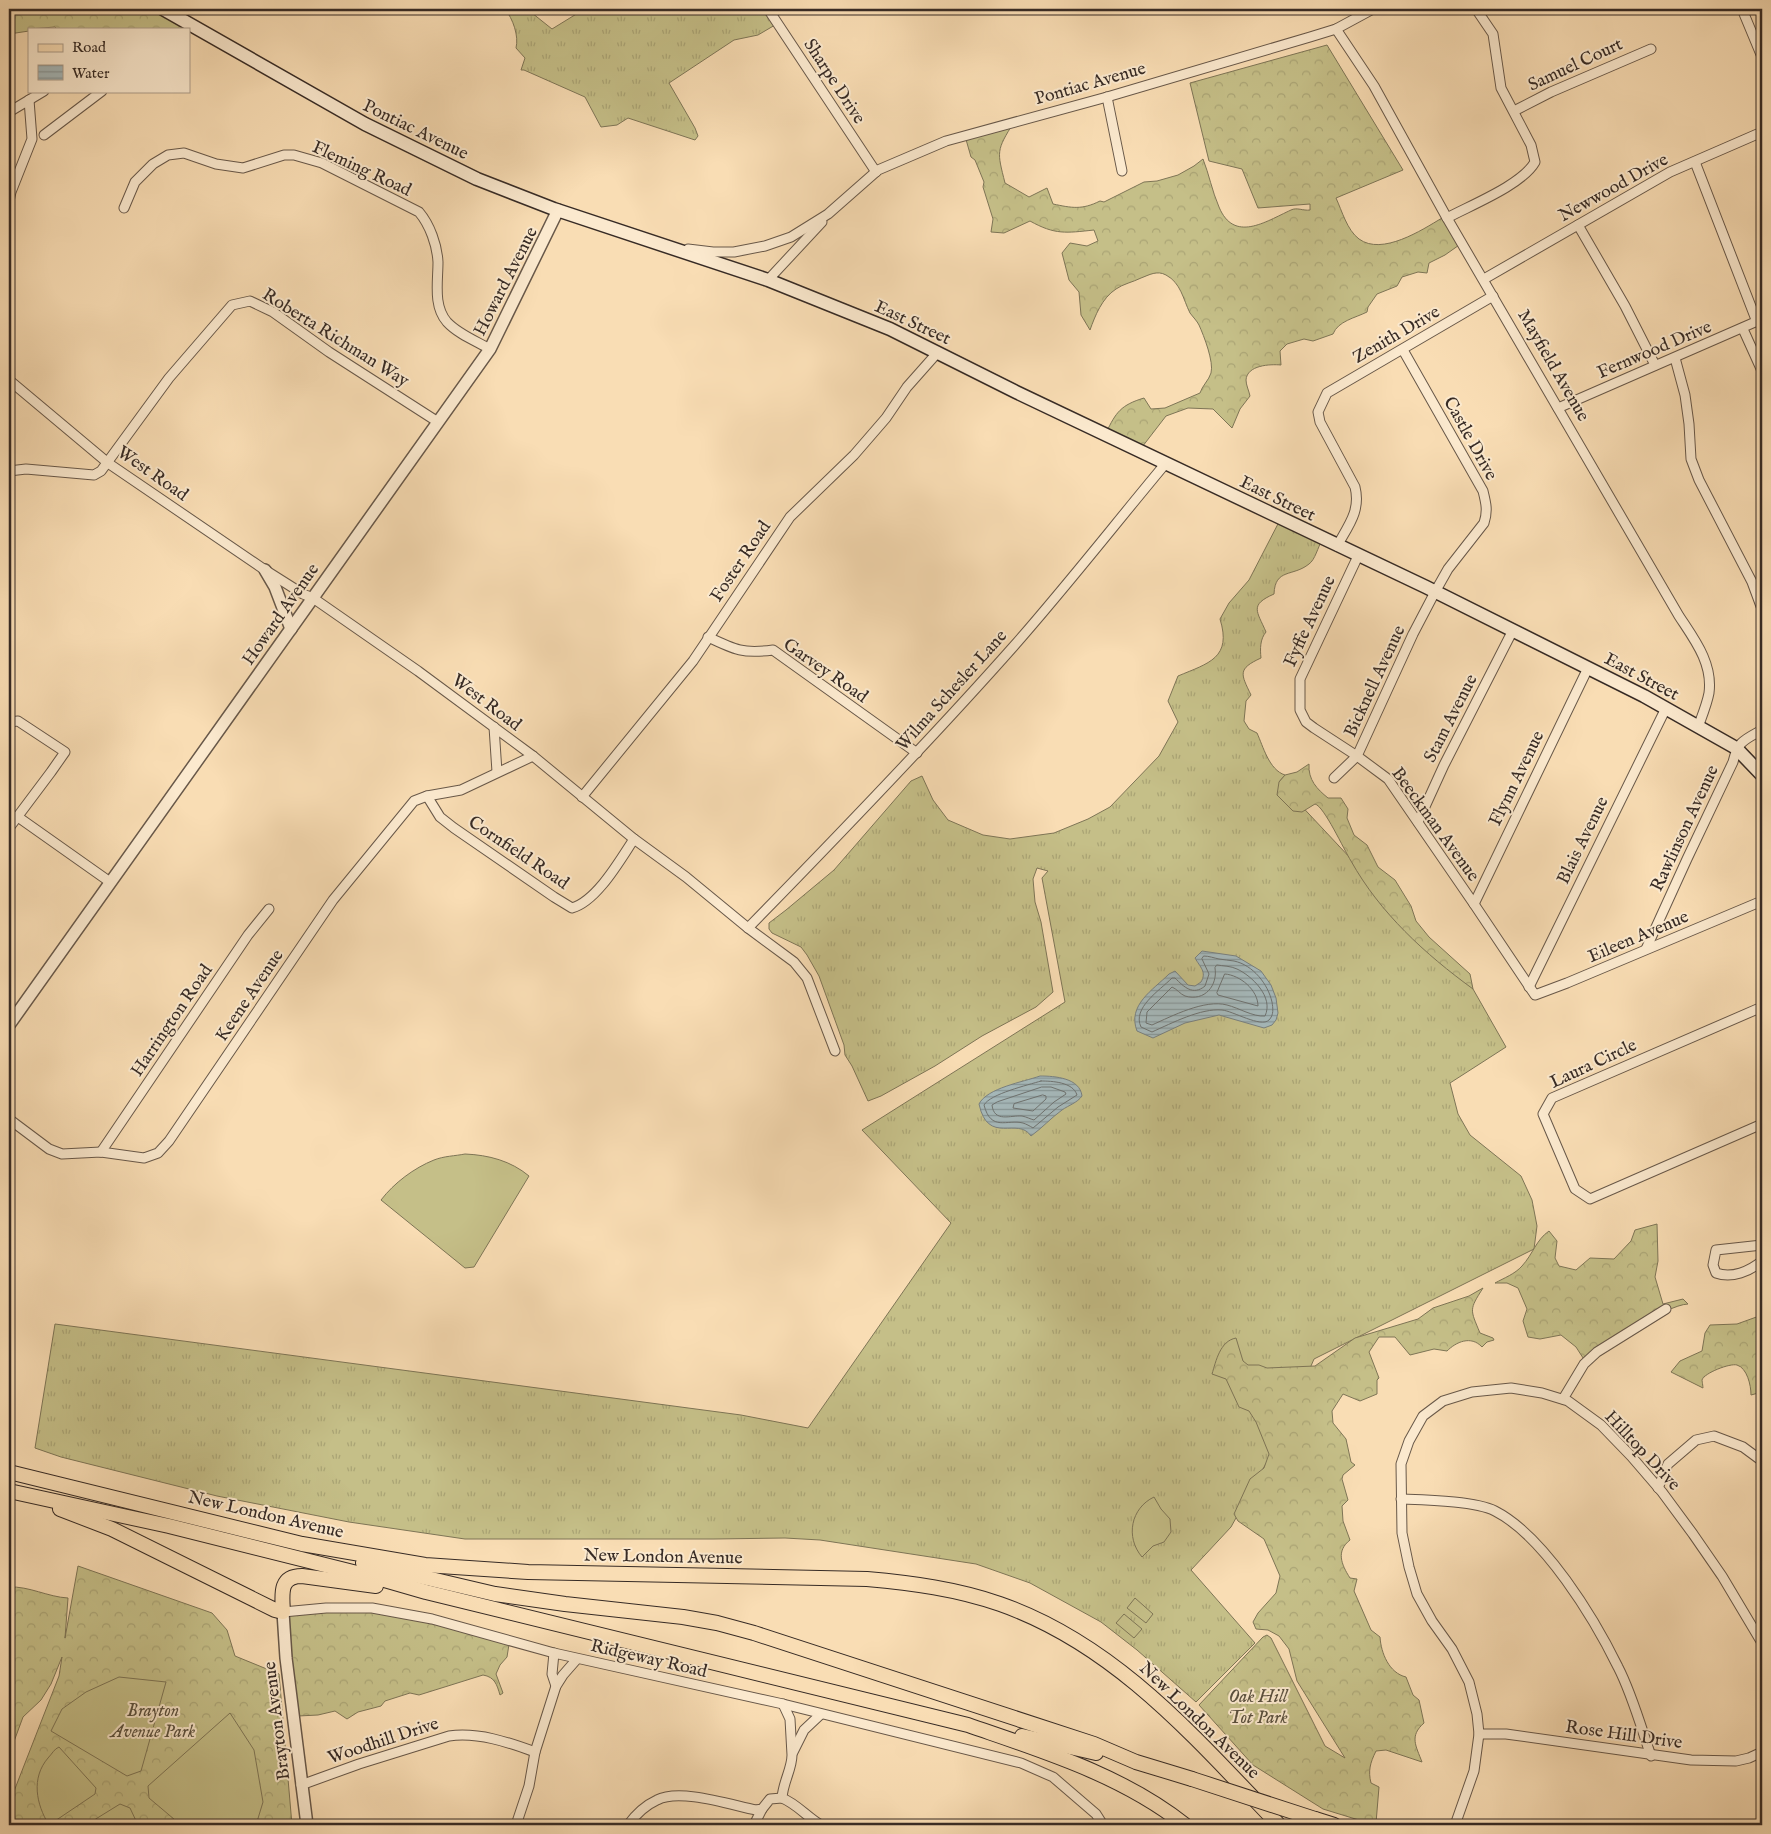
<svg xmlns="http://www.w3.org/2000/svg" width="1771" height="1834" viewBox="0 0 1771 1834" font-family="'IM FELL English',serif">
<defs>
<pattern id="grass-tufts" width="24" height="20" patternUnits="userSpaceOnUse" patternTransform="scale(1.25)"><rect width="24" height="20" fill="#c5bf88"/><path d="M3 7l-1-3M5 7V3M7 7l1-3M15 17l-1-3M17 17v-4M19 17l1-3" fill="none" stroke="#aaa475"/></pattern>
<pattern id="forest-crowns" width="20" height="18" patternUnits="userSpaceOnUse" patternTransform="scale(1.25)"><rect width="20" height="18" fill="#c5bf88"/><path d="M2 6a3 3 0 1 1 6 0M12 15a3 3 0 1 1 6 0" fill="none" stroke="#aaa475"/></pattern>
<pattern id="water-rules" width="6" height="5" patternUnits="userSpaceOnUse" patternTransform="scale(1.25)"><rect width="6" height="5" fill="#a5b8ba"/><path d="M0 2.5h6" fill="none" stroke="#879697"/></pattern>
</defs>
<rect width="100%" height="100%" fill="#f9ddb4"/>
<filter id="stains"><feTurbulence type="fractalNoise" baseFrequency=".004" numOctaves="4"/><feColorMatrix values="0 0 0 0 .2 0 0 0 0 .09 0 0 0 0 .02 0 0 0 .5 -.17"/></filter>
<radialGradient id="worn" r=".72"><stop offset=".6" stop-color="#630" stop-opacity="0"/><stop offset="1" stop-color="#630" stop-opacity=".3"/></radialGradient>
<g fill="url(#grass-tufts)" stroke="#7e7556">
<path d="M 505,9 L 527,9 L 552,29 L 578,13 L 602,9 L 767,9 L 775,25 L 758,35 L 734,40 L 669,83 L 695,128 L 698,136 L 695,140 L 628,118 L 617,125 L 601,127 L 585,97 L 524,70 L 521,70 L 525,58 L 516,48 C 519,36 513,19 505,9 Z"/>
<path d="M 1280,520 L 1322,540 C 1318,547 1315,560 1309,564 C 1293,577 1275,568 1274,594 C 1249,605 1257,611 1266,632 C 1260,639 1260,649 1261,658 C 1237,669 1241,674 1251,695 L 1246,701 L 1244,721 L 1249,729 L 1257,733 C 1263,746 1269,770 1285,775 L 1279,782 L 1473,989 L 1506,1047 L 1450,1083 L 1458,1114 L 1470,1135 L 1521,1176 L 1532,1200 L 1537,1226 L 1534,1249 L 1314,1359 L 1280,1438 L 1231,1527 L 1191,1570 L 1255,1643 L 1196,1702 L 1137,1650 L 1101,1622 L 1030,1583 L 976,1564 L 820,1540 L 785,1538 L 714,1539 L 465,1539 L 349,1522 L 217,1496 L 61,1457 L 35,1448 L 55,1324 L 741,1415 L 808,1428 L 951,1223 L 862,1130 L 1065,1002 L 1042,878 L 1048,871 L 1037,868 L 1033,879 L 1035,902 L 1041,922 L 1053,992 L 1036,1007 L 982,1036 L 935,1066 L 881,1096 L 868,1101 L 852,1066 L 845,1055 L 844,1045 L 819,976 L 807,955 L 801,947 L 772,933 L 769,929 L 769,923 L 786,910 L 834,870 L 911,781 L 922,776 L 933,800 L 948,820 L 983,835 L 1010,839 L 1054,833 L 1088,819 L 1110,807 L 1159,756 L 1178,722 L 1168,701 L 1178,676 C 1209,663 1232,658 1220,619 L 1229,603 L 1249,580 Z"/>
</g>
<g fill="url(#forest-crowns)" stroke="#7e7556">
<polygon points="9,9 162,9 186,26 184,29 57,29 55,27 29,29 29,31 9,34"/>
<path d="M 1327,45 L 1403,170 L 1336,198 C 1342,211 1347,230 1359,239 C 1382,256 1422,230 1442,218 L 1462,243 L 1445,255 L 1429,263 L 1427,273 L 1418,272 L 1402,277 L 1397,286 L 1377,294 L 1368,307 L 1367,312 C 1355,318 1338,321 1333,334 L 1313,341 L 1304,339 L 1287,344 L 1280,351 L 1281,365 C 1270,364 1247,365 1246,380 C 1246,385 1249,391 1250,396 L 1240,409 L 1232,428 L 1213,409 L 1188,408 L 1166,416 L 1139,451 L 1106,433 C 1116,412 1121,405 1144,398 L 1151,409 L 1165,408 L 1200,393 C 1202,386 1209,380 1211,373 C 1214,362 1204,336 1199,325 C 1197,321 1193,317 1190,313 C 1183,299 1181,283 1166,275 C 1157,270 1149,275 1141,278 C 1133,282 1123,284 1116,289 C 1102,298 1095,316 1090,330 L 1081,315 L 1079,292 L 1069,280 L 1062,253 L 1070,243 L 1087,246 L 1098,241 L 1094,230 C 1066,233 1055,235 1030,221 L 1004,233 L 991,232 L 993,219 L 983,187 L 984,182 L 975,160 L 971,157 L 965,136 L 1014,122 C 996,151 997,151 1005,183 L 1029,197 L 1047,188 L 1053,204 C 1072,208 1082,210 1100,201 L 1104,202 L 1144,182 L 1157,181 L 1178,175 L 1194,166 L 1203,159 C 1209,174 1212,191 1219,207 C 1234,243 1265,222 1291,210 C 1297,207 1303,211 1310,210 L 1310,204 L 1258,208 L 1242,169 L 1209,161 L 1190,83 Z"/>
<path d="M 1309,764 C 1308,780 1317,789 1328,798 L 1341,798 L 1348,809 L 1347,818 L 1354,835 L 1367,845 L 1378,867 L 1395,880 L 1411,906 L 1416,921 L 1429,937 L 1470,974 L 1473,989 C 1425,954 1380,913 1351,861 C 1344,850 1324,806 1315,804 L 1302,812 L 1293,811 L 1277,795 L 1279,782 L 1285,775 L 1297,772 Z"/>
<path d="M 1657,1224 L 1658,1261 L 1655,1277 L 1663,1304 L 1683,1299 L 1688,1304 C 1665,1305 1607,1347 1585,1361 L 1576,1347 L 1561,1335 L 1540,1339 L 1528,1337 L 1523,1321 L 1527,1309 L 1518,1288 L 1507,1283 L 1495,1283 C 1504,1278 1515,1274 1522,1266 C 1533,1254 1536,1240 1549,1231 L 1557,1241 L 1555,1258 L 1559,1266 L 1576,1270 L 1590,1258 L 1614,1259 L 1631,1241 L 1635,1230 Z"/>
<path d="M 1483,1288 C 1469,1310 1470,1309 1480,1333 L 1493,1338 L 1494,1340 L 1487,1342 L 1482,1347 C 1471,1335 1456,1342 1447,1351 L 1434,1349 L 1410,1355 L 1395,1337 L 1379,1337 L 1369,1352 L 1379,1378 L 1377,1380 L 1377,1394 L 1360,1401 L 1343,1394 L 1332,1411 L 1333,1423 L 1346,1439 L 1351,1462 L 1355,1465 L 1343,1475 L 1342,1479 L 1348,1500 L 1342,1506 L 1343,1521 L 1350,1540 C 1336,1551 1341,1564 1350,1578 L 1357,1579 L 1354,1591 L 1371,1630 L 1380,1637 C 1381,1653 1389,1673 1406,1677 L 1413,1695 L 1419,1700 L 1424,1723 C 1409,1736 1416,1746 1422,1762 L 1386,1750 L 1376,1751 C 1370,1763 1368,1771 1371,1783 L 1379,1787 L 1376,1823 L 1362,1821 L 1323,1809 L 1253,1765 L 1199,1705 L 1263,1637 L 1267,1635 L 1271,1638 L 1325,1746 L 1345,1758 L 1297,1681 L 1289,1649 L 1279,1636 L 1268,1630 L 1256,1629 L 1253,1622 L 1258,1613 L 1276,1593 L 1280,1576 L 1264,1539 L 1238,1521 L 1234,1514 L 1250,1479 L 1264,1468 L 1269,1454 L 1256,1422 L 1249,1411 L 1239,1407 L 1226,1379 L 1212,1374 C 1216,1361 1220,1341 1236,1338 L 1243,1361 L 1248,1365 L 1259,1365 L 1267,1368 L 1315,1366 L 1355,1338 L 1418,1319 L 1433,1308 L 1469,1296 Z"/>
<path d="M 1762,1315 L 1762,1392 L 1751,1395 C 1751,1385 1747,1368 1737,1365 C 1730,1363 1704,1373 1702,1380 C 1702,1380 1703,1387 1703,1388 L 1671,1372 L 1680,1361 L 1702,1351 L 1705,1333 L 1710,1325 L 1737,1324 Z"/>
<path d="M 78,1566 L 212,1613 L 227,1630 L 235,1656 L 279,1674 L 292,1825 L 9,1825 L 9,1804 L 59,1676 L 62,1657 L 51,1684 L 41,1700 L 23,1717 L 9,1755 L 9,1587 C 29,1586 48,1597 68,1598 L 65,1638 Z"/>
<path d="M 370,1608 L 510,1638 L 507,1657 L 500,1665 L 496,1674 L 503,1693 L 500,1695 C 497,1685 495,1677 483,1675 L 419,1695 L 410,1693 L 385,1701 L 381,1706 L 358,1712 L 347,1719 L 335,1711 L 318,1715 L 298,1716 L 287,1609 Z"/>
</g>
<g fill="#c5bf88" stroke="#7e7556">
<path d="M 465,1154 C 489,1155 511,1161 529,1176 L 474,1267 L 465,1268 L 381,1200 C 394,1183 414,1168 434,1160 C 444,1156 455,1156 465,1154 Z"/>
<path d="M 1154,1497 L 1161,1509 L 1170,1519 L 1171,1532 L 1164,1542 L 1153,1546 L 1142,1557 C 1125,1537 1131,1508 1154,1497 Z"/>
<polygon points="1135,1598 1153,1614 1146,1623 1127,1608"/>
<polygon points="1124,1614 1142,1629 1134,1638 1116,1623"/>
<polygon points="119,1677 166,1682 141,1771 127,1776 51,1731 62,1709 86,1692"/>
<polygon points="230,1713 254,1750 263,1802 256,1825 181,1825 149,1798 148,1786"/>
<path d="M 59,1747 L 96,1788 L 95,1794 L 49,1825 C 36,1804 31,1778 48,1758 C 52,1754 54,1749 59,1747 Z"/>
<polygon points="120,1804 130,1808 138,1825 86,1825"/>
</g>
<g fill="url(#water-rules)" stroke="#79807e">
<path d="M 1202,951 L 1236,956 L 1261,971 L 1271,985 L 1276,998 L 1278,1013 L 1276,1020 L 1272,1025 L 1264,1028 L 1219,1015 L 1185,1023 L 1153,1038 L 1137,1031 C 1127,1005 1153,990 1169,974 L 1175,971 L 1188,985 L 1195,986 L 1201,982 C 1207,972 1200,967 1195,958 Z"/>
<path d="M 1040,1076 C 1055,1076 1080,1078 1082,1096 C 1077,1103 1069,1105 1062,1110 C 1051,1118 1042,1128 1031,1136 C 1018,1116 988,1146 979,1104 C 987,1088 1023,1082 1040,1076 Z"/>
</g>
<g fill="none" stroke-linecap="round" stroke-linejoin="round">
<g stroke="#6e7270" stroke-width="1">
<path d="M 1204,956 C 1209,956 1214,958 1219,959 C 1224,960 1229,960 1234,961 C 1253,965 1268,984 1272,1002 C 1273,1008 1274,1015 1269,1020 C 1261,1028 1233,1011 1222,1010 C 1201,1008 1172,1023 1152,1032 L 1141,1027 C 1132,1008 1159,991 1172,978 L 1175,978 C 1184,987 1193,996 1205,986 L 1209,974 L 1202,959 Z"/>
<path d="M 1217,965 C 1223,966 1231,966 1237,969 C 1252,976 1274,997 1265,1016 C 1253,1017 1239,1008 1227,1005 C 1205,999 1172,1016 1152,1025 L 1146,1023 L 1147,1012 L 1172,987 C 1177,989 1180,994 1185,996 C 1205,1002 1218,985 1215,968 Z"/>
<path d="M 1225,974 C 1240,975 1258,990 1258,1006 L 1218,995 L 1217,993 Z"/>
<path d="M 1041,1081 C 1052,1081 1073,1082 1077,1095 L 1058,1107 L 1033,1128 C 1030,1126 1026,1124 1023,1123 C 1007,1119 991,1132 984,1105 C 990,1094 1028,1085 1041,1081 Z"/>
<path d="M 1042,1087 L 1051,1087 L 1065,1092 L 1066,1094 L 1054,1102 L 1034,1120 C 1030,1119 1027,1117 1022,1116 C 1011,1115 994,1123 992,1105 L 997,1102 Z"/>
<polygon points="1043,1095 1046,1096 1046,1099 1033,1111 1013,1108 1014,1104"/>
</g>
<g stroke="#685849" stroke-width="11">
<g id="minor">
<polyline points="768,9 876,172"/>
<polyline points="1742,9 1762,57"/>
<path d="M 1336,29 L 1374,86 L 1447,218 L 1679,616 C 1694,639 1713,663 1709,693 C 1707,704 1702,716 1698,727"/>
<polyline points="1107,97 1122,171"/>
<polyline points="1514,111 1551,92 1651,49"/>
<polyline points="9,112 44,91"/>
<polyline points="44,135 102,91"/>
<polyline points="1695,162 1757,322"/>
<polyline points="9,201 11,192 32,139 29,100"/>
<path d="M 124,208 L 135,182 L 153,164 L 168,155 L 184,153 L 216,164 L 243,168 L 284,155 L 294,155 L 322,163 L 419,212 C 430,225 437,245 438,262 C 438,282 433,306 447,322 C 458,334 476,341 490,349"/>
<path d="M 1447,218 C 1471,205 1522,185 1535,162 L 1531,145 L 1501,88 L 1493,34 L 1476,9"/>
<polyline points="1578,225 1625,306 1655,365"/>
<polyline points="688,249 713,252 734,252 765,246 791,237 828,214 878,170 946,141 1107,97 1310,37 1336,29 1373,9"/>
<polyline points="1484,279 1670,172 1762,132"/>
<polyline points="768,280 822,222"/>
<polyline points="1743,329 1762,371"/>
<polyline points="1675,358 1685,395 1689,424 1691,459 1699,480 1752,582 1762,609"/>
<polyline points="9,380 108,463 265,570 303,594 313,598 418,671 533,756 634,839 686,877 748,928 794,962 807,978 835,1051"/>
<polyline points="1558,408 1762,319"/>
<polyline points="9,471 26,469 94,475 101,471 169,378 232,305 250,301 273,312 329,352 438,422"/>
<path d="M 1337,546 C 1348,526 1361,511 1355,487 L 1320,422 L 1318,412 L 1327,393 L 1493,296"/>
<polyline points="1358,556 1300,679 1300,710 1306,722 1314,728 1357,756 1388,779 1474,904 1535,995 1567,983 1762,901"/>
<path d="M 708,637 C 735,650 743,654 773,650 L 917,753"/>
<polyline points="9,722 18,721 65,752 51,772 9,828"/>
<polyline points="494,727 497,772"/>
<path d="M 1334,778 L 1357,756 L 1413,634 L 1435,592 L 1448,569 L 1484,523 C 1488,511 1486,503 1483,491 L 1403,350"/>
<path d="M 427,796 L 440,817 L 454,828 L 554,897 L 572,908 C 597,901 620,860 634,839"/>
<polyline points="582,797 693,661 790,517 854,455 886,418 907,387 938,352"/>
<polyline points="18,817 110,882"/>
<polyline points="1418,822 1444,765 1513,630"/>
<polyline points="1474,904 1588,668"/>
<path d="M 748,928 C 838,836 928,743 1013,647 C 1066,587 1115,524 1166,463"/>
<path d="M 1646,949 L 1687,859 L 1733,762 C 1738,741 1744,740 1762,730"/>
<polyline points="1529,987 1666,708"/>
<polyline points="1762,1007 1552,1098 1543,1114 1575,1189 1590,1199 1762,1124"/>
<polyline points="9,1119 49,1149 62,1154 101,1152 144,1158 158,1153 169,1141 333,900 414,801 427,796 461,790 533,756"/>
<polyline points="101,1152 248,935 269,909"/>
<path d="M 1762,1245 L 1716,1250 L 1713,1265 L 1716,1273 C 1732,1279 1750,1271 1762,1261"/>
<polyline points="1563,1399 1584,1364 1597,1352 1666,1309"/>
<polyline points="1658,1488 1668,1464 1696,1440 1714,1436 1743,1447 1762,1461"/>
<path d="M 1401,1499 C 1425,1500 1475,1501 1495,1511 C 1544,1536 1594,1618 1618,1667 C 1632,1694 1641,1727 1651,1756"/>
<polyline points="283,1612 326,1608 372,1608 432,1619 554,1653 783,1704 1021,1763 1053,1777 1096,1814 1103,1825"/>
<polyline points="554,1653 552,1674 556,1686"/>
<path d="M 783,1704 L 790,1719 L 792,1755 C 792,1769 783,1782 782,1798 C 797,1804 807,1817 821,1825"/>
<polyline points="1479,1734 1506,1734 1691,1760 1736,1761 1749,1758 1762,1752"/>
<polyline points="793,1752 804,1730 821,1714"/>
<path d="M 301,1785 L 359,1764 L 449,1736 C 478,1732 508,1742 535,1752"/>
<polyline points="516,1825 529,1786 535,1752 556,1686 563,1675 577,1659"/>
<path d="M 628,1825 C 636,1814 644,1806 657,1800 C 680,1788 731,1805 756,1810 L 762,1809 L 770,1799 L 782,1798"/>
<polyline points="754,1825 762,1809"/>
<polyline points="1455,1825 1474,1771 1479,1734 1477,1714 1469,1682 1452,1649 1432,1621 1417,1594 1409,1567 1402,1533 1401,1464 1409,1441 1423,1416 1443,1401 1472,1392 1511,1388 1542,1393 1568,1401 1601,1425 1631,1456 1662,1492 1693,1534 1722,1576 1762,1643"/>
</g>
</g>
<g stroke="#685849" stroke-width="14">
<g id="tertiary">
<polyline points="265,570 275,587 291,629"/>
<polyline points="9,1025 490,349 558,210"/>
<polyline points="283,1612 286,1658 307,1825"/>
</g>
</g>
<g stroke="#372b25" stroke-width="15">
<polyline id="secondary" points="163,9 365,124 477,179 554,209 768,280 890,329 1016,392 1426,587 1644,696 1736,748 1762,775"/>
</g>
<g stroke="#372b25" stroke-width="16">
<g id="primary">
<path d="M 9,1472 L 302,1544 L 425,1565 L 528,1572 L 867,1579 C 912,1583 957,1589 1000,1604 C 1117,1645 1196,1739 1279,1825"/>
<path d="M 9,1491 L 169,1526 L 381,1579 L 426,1592 L 968,1725 C 1043,1751 1122,1775 1185,1825"/>
<path d="M 60,1509 L 112,1529 L 275,1610 L 283,1612 C 282,1594 279,1576 302,1576 L 376,1586"/>
<polyline points="363,1563 495,1594 565,1604 683,1617 717,1623 754,1633 1094,1744 1136,1762 1192,1779"/>
<polyline points="1022,1736 1096,1753"/>
<polyline points="1315,1819 1334,1825"/>
</g>
</g>
<use href="#minor" stroke="#fbe9ce" stroke-width="9"/>
<use href="#tertiary" stroke="#fbe9ce" stroke-width="11"/>
<use href="#secondary" stroke="#fbe9ce" stroke-width="12"/>
<use href="#primary" stroke="#f9ddb4" stroke-width="14"/>
<g stroke="#372b25" stroke-width="16" stroke-linecap="butt">
<polyline id="primary-bridge" points="1192,1779 1315,1819"/>
</g>
<use href="#primary-bridge" stroke="#f9ddb4" stroke-width="14"/>
</g>
<g text-anchor="middle" stroke-width="4" stroke-linejoin="round" paint-order="stroke">
<g font-size="18" fill="#372b25" stroke="#fbe9ce">
<text transform="translate(1575 64) rotate(-25)" y="6">Samuel Court</text>
<text transform="translate(835 81) rotate(57)" y="6">Sharpe Drive</text>
<text transform="translate(1090 83) rotate(-16)" y="6">Pontiac Avenue</text>
<text transform="translate(416 129) rotate(26)" y="6">Pontiac Avenue</text>
<text transform="translate(362 168) rotate(25)" y="6">Fleming Road</text>
<text transform="translate(1613 187) rotate(-29)" y="6">Newwood Drive</text>
<text transform="translate(505 281) rotate(-63)" y="6">Howard Avenue</text>
<text transform="translate(913 322) rotate(25)" y="6">East Street</text>
<text transform="translate(1396 334) rotate(-30)" y="6">Zenith Drive</text>
<text transform="translate(336 337) rotate(32)" y="6">Roberta Richman Way</text>
<text transform="translate(1654 349) rotate(-23)" y="6">Fernwood Drive</text>
<text transform="translate(1554 365) rotate(60)" y="6">Mayfield Avenue</text>
<text transform="translate(1471 438) rotate(61)" y="6">Castle Drive</text>
<text transform="translate(153 473) rotate(35)" y="6">West Road</text>
<text transform="translate(1278 498) rotate(26)" y="6">East Street</text>
<text transform="translate(740 561) rotate(-56)" y="6">Foster Road</text>
<text transform="translate(280 614) rotate(-55)" y="6">Howard Avenue</text>
<text transform="translate(1309 621) rotate(-65)" y="6">Fyffe Avenue</text>
<text transform="translate(826 670) rotate(35)" y="6">Garvey Road</text>
<text transform="translate(1642 676) rotate(28)" y="6">East Street</text>
<text transform="translate(1374 681) rotate(-65)" y="6">Bicknell Avenue</text>
<text transform="translate(951 690) rotate(-48)" y="6">Wilma Schesler Lane</text>
<text transform="translate(487 702) rotate(37)" y="6">West Road</text>
<text transform="translate(1450 718) rotate(-63)" y="6">Stam Avenue</text>
<text transform="translate(1516 778) rotate(-64)" y="6">Flynn Avenue</text>
<text transform="translate(1436 824) rotate(54)" y="6">Beeckman Avenue</text>
<text transform="translate(1684 828) rotate(-65)" y="6">Rawlinson Avenue</text>
<text transform="translate(1582 840) rotate(-64)" y="6">Blais Avenue</text>
<text transform="translate(519 852) rotate(34)" y="6">Cornfield Road</text>
<text transform="translate(1638 936) rotate(-23)" y="6">Eileen Avenue</text>
<text transform="translate(249 995) rotate(-56)" y="6">Keene Avenue</text>
<text transform="translate(171 1020) rotate(-56)" y="6">Harrington Road</text>
<text transform="translate(1593 1063) rotate(-25)" y="6">Laura Circle</text>
<text transform="translate(1643 1450) rotate(47)" y="6">Hilltop Drive</text>
<text transform="translate(266 1514) rotate(13)" y="6">New London Avenue</text>
<text transform="translate(663 1556) rotate(1)" y="6">New London Avenue</text>
<text transform="translate(649 1658) rotate(13)" y="6">Ridgeway Road</text>
<text transform="translate(1200 1720) rotate(44)" y="6">New London Avenue</text>
<text transform="translate(276 1721) rotate(-97)" y="6">Brayton Avenue</text>
<text transform="translate(1624 1734) rotate(8)" y="6">Rose Hill Drive</text>
<text transform="translate(383 1740) rotate(-18)" y="6">Woodhill Drive</text>
</g>
<g font-size="18" font-style="italic" fill="#5a503e" stroke="#fbe9ce">
<text x="1258" y="1702">Oak Hill<tspan x="1258" dy="21">Tot Park</tspan></text>
<text x="153" y="1716">Brayton<tspan x="153" dy="21">Avenue Park</tspan></text>
</g>
</g>
<rect width="1771" height="1834" fill="none" stroke="#f9ddb4" stroke-width="30"/>
<rect x="10" y="10" width="1751" height="1814" fill="none" stroke="#372b25" stroke-width="2.5"/>
<rect x="15" y="15" width="1741" height="1804" fill="none" stroke="#372b25"/>
<rect x="28" y="28" width="162" height="65" fill="#fbe9ce" stroke="#ad9d8a"/>
<rect x="38" y="44" width="25" height="8" fill="#f9ddb4" stroke="#ad9d8a"/>
<text x="72" y="52" font-size="15" fill="#372b25">Road</text>
<rect x="38" y="65" width="25" height="15" fill="url(#water-rules)" stroke="#ad9d8a"/>
<text x="72" y="78" font-size="15" fill="#372b25">Water</text>
<rect width="100%" height="100%" filter="url(#stains)"/>
<rect width="100%" height="100%" fill="url(#worn)"/>
</svg>
